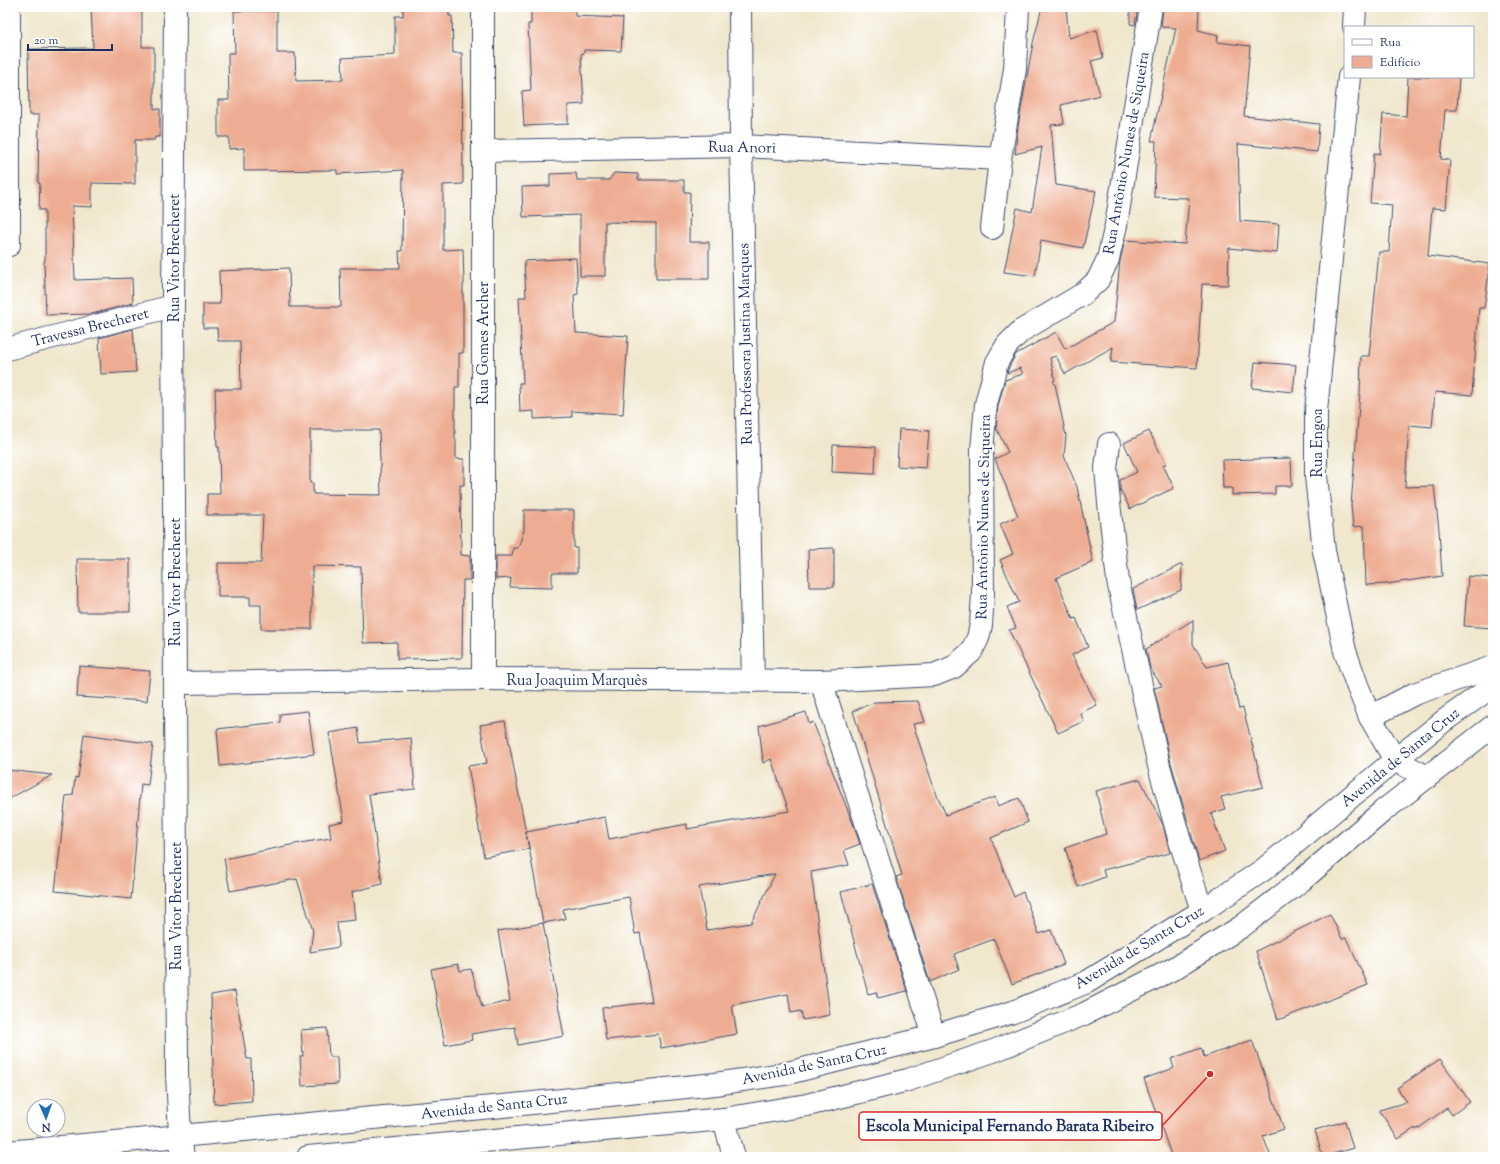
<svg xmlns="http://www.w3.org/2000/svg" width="1500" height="1164" viewBox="0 0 1500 1164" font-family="'Sorts Mill Goudy',serif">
<rect width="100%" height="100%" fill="#fff"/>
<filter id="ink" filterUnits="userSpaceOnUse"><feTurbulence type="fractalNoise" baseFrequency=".025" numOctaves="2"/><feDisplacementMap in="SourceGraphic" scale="8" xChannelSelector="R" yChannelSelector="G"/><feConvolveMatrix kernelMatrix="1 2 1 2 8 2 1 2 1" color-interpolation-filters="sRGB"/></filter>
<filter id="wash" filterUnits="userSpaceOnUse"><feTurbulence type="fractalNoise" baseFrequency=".012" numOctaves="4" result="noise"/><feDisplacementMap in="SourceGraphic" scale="16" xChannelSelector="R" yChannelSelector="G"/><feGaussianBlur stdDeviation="0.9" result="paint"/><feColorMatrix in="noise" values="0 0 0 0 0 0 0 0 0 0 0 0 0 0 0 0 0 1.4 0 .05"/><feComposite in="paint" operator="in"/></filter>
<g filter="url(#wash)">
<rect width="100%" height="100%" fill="#f0e7cc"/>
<g id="blocks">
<g fill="#eead92" fill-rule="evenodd">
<polygon points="91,7 142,7 142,47 154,47 154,109 160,109 160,137 155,137 154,140 135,140 135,184 92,183 92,207 72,206 75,280 132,278 133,303 92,314 46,315 44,261 45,261 45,210 39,210 40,183 38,183 39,115 29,115 28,49 93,48"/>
<path d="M 403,7 L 449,7 L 449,16 L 452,16 L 453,53 L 462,53 L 463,184 L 443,185 L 443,250 L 463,249 L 464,284 L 463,284 L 463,353 L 459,353 L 459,387 L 455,387 L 455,439 L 456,439 L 456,459 L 464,459 L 464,485 L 460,485 L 461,555 L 470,556 L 470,580 L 463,580 L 462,658 L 397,659 L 397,642 L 363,643 L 361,567 L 312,566 L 312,629 L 261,629 L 261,605 L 250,605 L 250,597 L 218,597 L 218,563 L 261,563 L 263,515 L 207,515 L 207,494 L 220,494 L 219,447 L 217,447 L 215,389 L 241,389 L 240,341 L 218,341 L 217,328 L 203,328 L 203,304 L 220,304 L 219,271 L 289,268 L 290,307 L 341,307 L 340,268 L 400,268 L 399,251 L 402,251 L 403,170 L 337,174 L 337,170 L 244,171 L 244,148 L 229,149 L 229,137 L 218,137 L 218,100 L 229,100 L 228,53 L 235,53 L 234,11 L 277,11 L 277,53 L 295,53 L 296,81 L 343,80 L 342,58 L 395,55 L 395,16 L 403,16 ZM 310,430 L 379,430 L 381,495 L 313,494 L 313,483 L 310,483 Z"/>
<polygon points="531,7 575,7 575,16 623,18 621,51 584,50 584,53 581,54 584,104 568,105 568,124 524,126 522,91 531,90 528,24 531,24"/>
<polygon points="1042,7 1066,7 1069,38 1097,30 1103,58 1091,61 1100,95 1061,105 1064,124 1051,125 1056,185 1096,191 1083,248 1041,240 1035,276 1004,272 1017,208 1032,212 1042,147 1015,154 1018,126 1033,43"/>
<polygon points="1130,7 1138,7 1135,25 1130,24"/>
<polygon points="1163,7 1199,7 1198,30 1218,35 1217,42 1250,46 1244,116 1319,124 1317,152 1238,144 1240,221 1279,224 1277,253 1229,248 1228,285 1202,284 1197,368 1111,362 1113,347 1065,374 1056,356 1050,358 1055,380 1053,381 1055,384 1066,436 1064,456 1077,487 1093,562 1056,578 1073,619 1076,618 1088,647 1072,655 1097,705 1080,713 1084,721 1058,733 1009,630 1016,628 1007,607 1019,602 1000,560 1013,554 1000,524 1018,516 995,459 1008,452 996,428 998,406 1005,380 1023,374 1020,368 1007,373 1009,367 1016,354 1056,332 1065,349 1114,322 1120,261 1125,240 1185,244 1189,198 1154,197 1156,141 1151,141 1176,28 1161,27"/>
<polygon points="1408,77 1459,77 1457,110 1445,110 1441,159 1450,160 1446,209 1432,208 1428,256 1490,264 1484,308 1479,308 1472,395 1435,392 1432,427 1409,425 1405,487 1434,486 1439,530 1442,576 1386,584 1366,585 1364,526 1353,527 1351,505 1360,393 1361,356 1369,356 1379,252 1389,252 1392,205 1370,203 1374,153 1380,154 1383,114 1406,116"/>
<polygon points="576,173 577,180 609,180 614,173 638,174 638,180 684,180 684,192 690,192 689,242 709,242 709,279 656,279 656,223 605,222 605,276 580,276 580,215 523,217 522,187 550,186 550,174"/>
<polygon points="576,258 578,294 574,295 576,333 628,336 623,414 572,411 572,417 534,419 534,411 520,412 519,383 523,383 519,297 526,297 524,261"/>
<polygon points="133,329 136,372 101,374 99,338"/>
<polygon points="1255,362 1296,365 1293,392 1252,388"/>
<polygon points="899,429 929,431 926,468 897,466"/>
<polygon points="1149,431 1166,464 1163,465 1174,488 1130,509 1120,489 1120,480 1137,472 1124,443"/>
<polygon points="833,445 876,447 875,474 832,472"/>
<polygon points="1291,458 1292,486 1275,486 1275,494 1232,495 1232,488 1223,488 1222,460"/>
<polygon points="524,510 574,510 574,548 577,548 577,573 552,573 552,588 510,587 511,578 496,579 496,556 512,556 513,548 518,548 524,530"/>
<polygon points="834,548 834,587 809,587 808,549"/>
<polygon points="77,559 130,559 130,612 78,612"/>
<polygon points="1182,564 1181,590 1137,610 1133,589"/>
<polygon points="1468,576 1493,578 1493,628 1464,626"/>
<polygon points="1193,620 1193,644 1207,667 1228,662 1239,709 1243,708 1263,787 1221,797 1225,809 1211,814 1225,851 1199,861 1171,763 1154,688 1162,686 1150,668 1146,649"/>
<polygon points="79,666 150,671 147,701 77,697"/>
<polygon points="918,701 925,722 913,724 934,788 946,815 995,797 998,806 1019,798 1028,822 991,838 1014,897 1023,892 1039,934 1051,930 1064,964 1012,984 994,939 954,954 959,969 930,982 896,877 902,875 853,711 875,702"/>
<polygon points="308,711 314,754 274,759 274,760 220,766 217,729 280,722 280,714"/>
<path d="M 806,712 L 809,724 L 813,722 L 854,826 L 860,844 L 844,850 L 849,865 L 811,872 L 830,1015 L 803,1020 L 801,1011 L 791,1013 L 788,994 L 732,1005 L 737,1034 L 661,1048 L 658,1034 L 606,1040 L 602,1008 L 652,1002 L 640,933 L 635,934 L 629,897 L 563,909 L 565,919 L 543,923 L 526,832 L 605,817 L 609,839 L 687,824 L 687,829 L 789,811 L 771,759 L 763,763 L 759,726 ZM 775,874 L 751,923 L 707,930 L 699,887 Z"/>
<polygon points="505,721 529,849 484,857 468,766 487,763 480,725"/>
<polygon points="358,728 360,743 411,738 415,789 369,794 382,884 352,892 355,920 337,922 339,947 310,952 313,931 297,879 230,891 224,859 300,843 331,838 329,824 344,821 329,733"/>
<polygon points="84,734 153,744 148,785 141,784 131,899 55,891 66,796 73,795 75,777 78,778"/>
<polygon points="7,770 52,775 7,800"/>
<polygon points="1140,779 1163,825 1170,853 1103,870 1105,877 1078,887 1065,848 1106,834 1096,791"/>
<polygon points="872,884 907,991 878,998 876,992 868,994 841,892"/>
<polygon points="1330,914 1342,939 1346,938 1368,985 1278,1020 1256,951"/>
<polygon points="543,923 564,1036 518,1045 515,1027 471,1034 472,1040 445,1045 431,969 458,964 460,971 471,969 482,1007 510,1001 498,931"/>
<polygon points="235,991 247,1059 251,1059 252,1101 214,1104 211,995"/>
<polygon points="327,1028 329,1057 337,1057 338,1084 302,1086 300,1056 303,1056 301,1030"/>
<polygon points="1252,1040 1284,1129 1263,1136 1271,1157 1172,1157 1144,1079 1174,1068 1171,1059 1201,1048 1204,1057"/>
<polygon points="1440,1059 1470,1102 1452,1115 1447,1108 1416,1130 1415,1128 1398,1139 1379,1110 1407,1102 1397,1088"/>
<polygon points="1345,1121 1353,1148 1323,1157 1315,1130"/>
</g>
</g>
</g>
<g filter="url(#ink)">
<use href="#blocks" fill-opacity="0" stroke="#3b4b6e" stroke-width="1"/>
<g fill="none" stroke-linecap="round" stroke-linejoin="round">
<g stroke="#3b4b6e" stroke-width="24">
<g id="street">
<polyline points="9,7 9,245"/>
<polyline points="175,7 173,306 177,1074 180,1135 183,1157"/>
<polyline points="740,7 741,146 753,681"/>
<polyline points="1354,27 1355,7"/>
<polyline points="1349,77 1316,411 1316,476 1324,551 1345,651 1357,685 1370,717 1395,760 1427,777"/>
<polyline points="484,151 741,146 1000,159"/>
<polyline points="992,228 1000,159 1015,69 1018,7"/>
<polyline points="7,349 173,306"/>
<polyline points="1109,444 1106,468 1109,503 1118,581 1159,766 1179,838 1202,911"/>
<polyline points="483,679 483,7"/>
<polyline points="821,681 934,1036"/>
<polyline points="176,683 483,679 821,681 934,675 954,667 971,652 978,638 981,625 983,594 982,450 986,404 997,362 1007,345 1021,331 1083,294 1098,280 1108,259 1116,225 1151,7"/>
<polyline points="724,1119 734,1157"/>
</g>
</g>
<g stroke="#3b4b6e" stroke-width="24">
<g id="primary">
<polyline points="1370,717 1414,694 1493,667"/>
<polyline points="7,1152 503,1106 715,1084 784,1074 934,1036 1013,1012 1087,982 1202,911 1263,870 1395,760 1445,720 1493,686"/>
<polyline points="308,1157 724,1119 807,1105 908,1080 996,1050 1084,1014 1173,969 1241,927 1302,880 1383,811 1493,726"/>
</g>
</g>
<use href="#street" stroke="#fff" stroke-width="22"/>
<use href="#primary" stroke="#fff" stroke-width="22"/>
</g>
</g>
<g text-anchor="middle" stroke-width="4" stroke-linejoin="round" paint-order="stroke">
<g font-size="15" fill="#1b2f5e" stroke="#fff">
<text transform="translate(742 147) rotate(1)" y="5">Rua Anori</text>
<text transform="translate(1126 153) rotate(-80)" y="5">Rua Antônio Nunes de Siqueira</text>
<text transform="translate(174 258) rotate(-90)" y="5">Rua Vitor Brecheret</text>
<text transform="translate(90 327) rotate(-14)" y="5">Travessa Brecheret</text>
<text transform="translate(483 343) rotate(-90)" y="5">Rua Gomes Archer</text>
<text transform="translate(745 344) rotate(-91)" y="5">Rua Professora Justina Marques</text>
<text transform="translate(1317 443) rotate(-90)" y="5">Rua Engoa</text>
<text transform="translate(983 517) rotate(-89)" y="5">Rua Antônio Nunes de Siqueira</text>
<text transform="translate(175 582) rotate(-90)" y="5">Rua Vitor Brecheret</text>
<text x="577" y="685">Rua Joaquim Marquês</text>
<text transform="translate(1400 757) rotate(-39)" y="5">Avenida de Santa Cruz</text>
<text transform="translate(176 906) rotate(-90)" y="5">Rua Vitor Brecheret</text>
<text transform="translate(1139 947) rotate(-31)" y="5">Avenida de Santa Cruz</text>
<text transform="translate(814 1064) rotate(-12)" y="5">Avenida de Santa Cruz</text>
<text transform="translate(494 1106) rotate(-6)" y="5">Avenida de Santa Cruz</text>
</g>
</g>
<path fill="none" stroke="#d62828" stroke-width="1.5" d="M1210 1074L1162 1126"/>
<circle fill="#d62828" stroke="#fff" stroke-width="1.5" cx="1210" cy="1074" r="4"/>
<rect fill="#fff" stroke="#d62828" stroke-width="1.5" x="859" y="1112" width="303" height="28" rx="4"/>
<g font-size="16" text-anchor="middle" font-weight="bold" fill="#1b2f5e">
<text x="1010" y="1131">Escola Municipal Fernando Barata Ribeiro</text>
</g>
<rect width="1500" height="1164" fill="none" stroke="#fff" stroke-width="24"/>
<rect x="1344" y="26" width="130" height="52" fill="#ffffff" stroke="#a4acbf"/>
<rect x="1352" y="39" width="20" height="6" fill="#ffffff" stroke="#a4acbf"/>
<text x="1380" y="46" font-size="12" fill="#1b2f5e">Rua</text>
<rect x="1352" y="56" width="20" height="12" fill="#eead92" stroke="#a4acbf"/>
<text x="1380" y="66" font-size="12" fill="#1b2f5e">Edifício</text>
<g transform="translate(46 1118) rotate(178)"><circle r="19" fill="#ffffff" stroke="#a4acbf"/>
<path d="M0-3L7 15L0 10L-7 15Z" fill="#1f6fb2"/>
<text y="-6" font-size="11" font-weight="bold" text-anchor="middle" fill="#1b2f5e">N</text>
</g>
<path d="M28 44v6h84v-6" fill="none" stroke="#1b2f5e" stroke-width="2"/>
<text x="34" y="44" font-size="12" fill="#1b2f5e" stroke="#ffffff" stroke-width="3" paint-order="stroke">20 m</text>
</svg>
